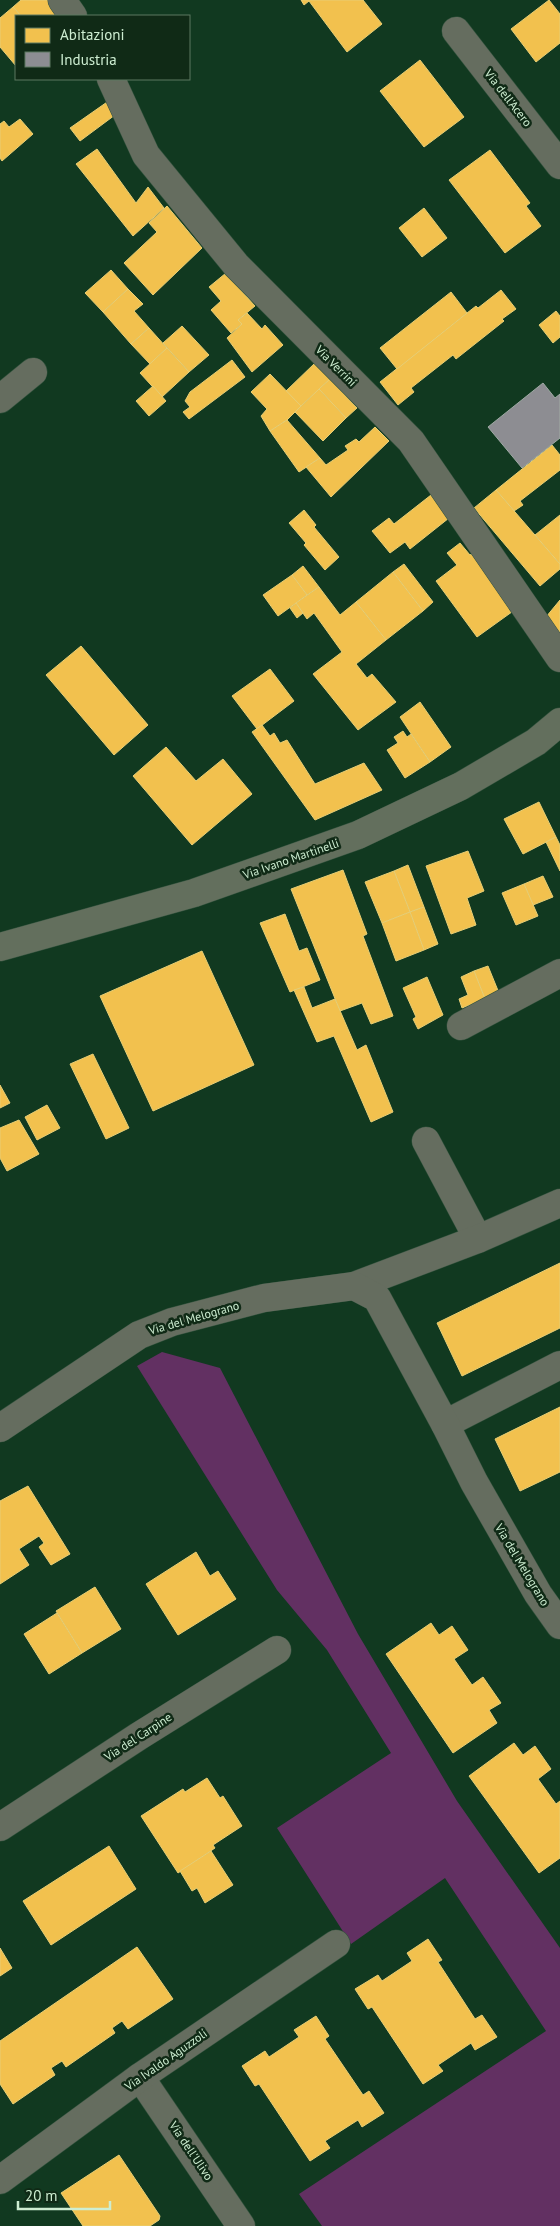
<svg xmlns="http://www.w3.org/2000/svg" width="560" height="2226" viewBox="0 0 560 2226" font-family="'PT Sans',sans-serif">
<rect width="100%" height="100%" fill="#113920"/>
<polygon fill="#623062" points="162,1352 220,1368 358,1634 457,1801 560,1948 560,2226 322,2226 299,2194 546,2031 445,1878 351,1944 277,1828 391,1753 327,1650 277,1590 137,1366"/>
<g fill="#f2c14e" stroke="#e7ce75">
<polygon points="21,0 55,0 68,16 21,16 13,7"/>
<polygon points="301,0 363,0 382,24 347,52 309,1 304,5"/>
<polygon points="549,0 560,14 560,43 536,62 511,29"/>
<polygon points="13,7 21,16 16,16 16,66 0,47 0,18"/>
<polygon points="420,60 464,117 424,147 380,91"/>
<polygon points="110,100 115,115 80,141 70,128"/>
<polygon points="20,119 33,134 2,161 0,158 0,124 4,121 9,127"/>
<polygon points="97,149 136,203 148,187 164,208 133,236 76,164"/>
<polygon points="490,150 530,203 526,206 541,226 505,253 449,180"/>
<polygon points="167,206 202,248 153,295 124,263 157,232 149,223"/>
<polygon points="424,208 447,238 422,257 399,228"/>
<polygon points="111,270 128,289 103,312 85,293"/>
<polygon points="226,273 255,306 238,320 242,324 231,333 211,310 221,301 209,287"/>
<polygon points="128,289 143,304 134,311 149,328 131,344 103,312"/>
<polygon points="501,290 516,309 502,319 504,321 456,359 453,355 411,388 414,392 398,405 380,382 467,313 476,306 478,308"/>
<polygon points="451,292 467,313 397,369 380,348"/>
<polygon points="556,311 560,316 560,337 553,343 539,325"/>
<polygon points="247,313 262,329 265,325 283,345 252,372 227,338 242,324 238,320"/>
<polygon points="182,326 209,355 189,372 163,343"/>
<polygon points="149,328 167,348 150,364 131,344"/>
<polygon points="167,348 189,372 162,397 140,373"/>
<polygon points="232,360 245,377 189,419 183,412 190,407 185,401 190,392"/>
<polygon points="315,363 330,379 301,406 286,391"/>
<polygon points="270,374 301,406 287,420 270,431 261,416 267,409 251,392"/>
<polygon points="330,379 357,408 346,418 319,389"/>
<polygon points="153,386 166,401 149,416 136,401"/>
<polygon points="319,389 346,418 323,441 295,412"/>
<polygon points="287,420 320,458 299,472 270,431"/>
<polygon points="375,427 389,441 331,497 306,467 320,458 326,465 348,450 345,446 356,439 359,442"/>
<polygon points="552,445 560,455 560,470 520,501 523,505 514,511 496,490"/>
<polygon points="496,490 560,564 560,569 540,586 474,508"/>
<polygon points="431,495 449,518 410,549 405,542 390,553 372,531 389,518 394,524"/>
<polygon points="304,510 316,525 314,527 339,557 325,570 304,545 306,543 289,523"/>
<polygon points="560,515 560,564 535,535"/>
<polygon points="460,543 470,555 473,553 516,609 477,637 436,581 457,565 447,553"/>
<polygon points="404,564 433,602 423,611 393,572"/>
<polygon points="303,566 319,587 307,595 292,575"/>
<polygon points="393,572 423,611 386,640 356,602"/>
<polygon points="292,575 307,595 278,616 263,595"/>
<polygon points="319,587 340,615 356,602 386,640 356,664 367,678 372,674 396,702 358,730 313,674 342,652 314,613 307,619 296,603"/>
<polygon points="560,600 560,637 546,617"/>
<polygon points="296,603 303,613 297,618 290,608"/>
<polygon points="81,646 148,725 114,755 46,675"/>
<polygon points="270,669 294,701 257,729 232,696"/>
<polygon points="420,702 451,747 430,762 400,717"/>
<polygon points="262,725 270,736 274,733 280,743 287,740 315,784 364,763 382,790 315,820 252,732"/>
<polygon points="403,731 407,737 411,734 430,762 405,778 387,750 398,743 394,737"/>
<polygon points="166,747 196,781 223,759 252,794 192,845 133,776"/>
<polygon points="539,802 556,837 523,854 504,819"/>
<polygon points="556,837 560,845 560,871 546,842"/>
<polygon points="468,851 484,891 467,898 476,925 451,934 426,866"/>
<polygon points="408,865 424,907 410,912 394,871"/>
<polygon points="343,870 367,934 363,936 393,1016 371,1024 362,1003 340,1011 291,889"/>
<polygon points="394,871 410,912 382,923 365,882"/>
<polygon points="543,876 553,897 533,905 524,884"/>
<polygon points="524,884 538,916 516,925 502,893"/>
<polygon points="424,907 438,944 424,950 410,912"/>
<polygon points="410,912 424,950 396,961 382,923"/>
<polygon points="285,914 299,951 307,948 320,980 290,992 260,923"/>
<polygon points="202,951 254,1065 153,1111 100,996"/>
<polygon points="488,966 499,993 485,999 474,971"/>
<polygon points="474,971 485,999 462,1008 459,999 468,995 461,977"/>
<polygon points="427,977 443,1015 418,1029 413,1019 416,1017 403,988"/>
<polygon points="304,987 312,1008 335,999 357,1050 366,1045 393,1112 371,1122 334,1036 317,1042 294,990"/>
<polygon points="93,1054 129,1128 106,1139 70,1064"/>
<polygon points="0,1085 10,1103 0,1108"/>
<polygon points="47,1105 60,1128 37,1140 25,1117"/>
<polygon points="19,1120 39,1154 7,1171 0,1158 0,1128"/>
<polygon points="560,1263 560,1328 462,1376 437,1323"/>
<polygon points="560,1407 560,1472 520,1491 495,1439"/>
<polygon points="28,1486 70,1554 51,1565 39,1547 44,1543 39,1536 19,1549 29,1565 0,1584 0,1501"/>
<polygon points="196,1552 210,1576 218,1571 236,1599 178,1635 146,1584"/>
<polygon points="95,1587 121,1629 82,1653 56,1611"/>
<polygon points="57,1613 82,1653 49,1674 24,1634"/>
<polygon points="431,1623 439,1635 452,1626 468,1650 454,1659 472,1685 483,1677 501,1703 489,1710 497,1723 453,1753 386,1654"/>
<polygon points="514,1743 523,1755 535,1746 551,1769 538,1779 556,1804 560,1801 560,1858 539,1873 469,1776"/>
<polygon points="207,1778 220,1798 223,1796 242,1826 213,1845 215,1848 178,1873 141,1816 183,1789 185,1792"/>
<polygon points="109,1846 136,1889 51,1945 23,1901"/>
<polygon points="211,1851 233,1885 205,1903 197,1888 192,1891 180,1871"/>
<polygon points="428,1939 442,1960 438,1962 475,2019 482,2015 497,2037 475,2050 471,2043 438,2065 443,2071 423,2084 372,2007 368,2009 355,1989 378,1975 382,1981 412,1961 407,1953"/>
<polygon points="137,1947 173,1999 128,2029 122,2021 112,2028 115,2033 66,2067 62,2061 51,2068 55,2075 13,2104 0,2084 0,2041"/>
<polygon points="0,1948 12,1968 0,1976"/>
<polygon points="316,2016 329,2036 325,2039 363,2095 369,2091 384,2113 362,2127 358,2120 325,2141 330,2148 310,2161 259,2084 255,2086 242,2066 265,2051 269,2057 299,2037 294,2030"/>
<polygon points="119,2155 160,2216 159,2220 150,2226 83,2226 61,2193"/>
</g>
<polygon fill="#8d8d92" stroke="#a0aaa5" points="543,383 555,398 560,394 560,438 522,468 488,427"/>
<g fill="none" stroke-linecap="round" stroke-linejoin="round">
<g stroke="#32523d" stroke-width="29">
<g id="street">
<polyline points="62,0 73,16"/>
<polyline points="456,31 560,165"/>
<polyline points="111,79 146,155 236,265 411,441 560,658"/>
<polyline points="0,399 33,372"/>
<polyline points="461,1026 560,973"/>
<polyline points="426,1141 478,1239"/>
<polyline points="354,1286 478,1239 560,1203"/>
<polyline points="445,1424 560,1365"/>
<polyline points="0,1428 139,1335 172,1322 264,1298 354,1286 377,1298 445,1424 474,1482 538,1594 560,1625"/>
<polyline points="0,1827 139,1736 277,1650"/>
<polyline points="140,2077 241,2226"/>
<polyline points="0,2180 140,2077 336,1944"/>
</g>
</g>
<g stroke="#32523d" stroke-width="29">
<polyline id="secondary" points="0,947 194,893 358,835 461,786 536,742 560,722"/>
</g>
<use href="#street" stroke="#656d5f" stroke-width="28"/>
<use href="#secondary" stroke="#636f5d" stroke-width="28"/>
</g>
<g text-anchor="middle" stroke-width="5" stroke-linejoin="round" paint-order="stroke">
<g font-size="12" fill="#cdedd1" stroke="#102a16">
<text transform="translate(508 98) rotate(52)" y="4">Via dell'Acero</text>
<text transform="translate(336 366) rotate(45)" y="4">Via Verrini</text>
<text transform="translate(291 859) rotate(-19)" y="4">Via Ivano Martinelli</text>
<text transform="translate(194 1318) rotate(-16)" y="4">Via del Melograno</text>
<text transform="translate(522 1565) rotate(59)" y="4">Via del Melograno</text>
<text transform="translate(138 1737) rotate(-33)" y="4">Via del Carpine</text>
<text transform="translate(166 2060) rotate(-35)" y="4">Via Ivaldo Aguzzoli</text>
<text transform="translate(191 2151) rotate(56)" y="4">Via dell'Ulivo</text>
</g>
</g>
<rect x="15" y="15" width="175" height="65" fill="#102a16" stroke="#5c7861"/>
<rect x="25" y="28" width="25" height="15" fill="#f2c14e" stroke="#5c7861"/>
<text x="60" y="40" font-size="15" fill="#cdedd1">Abitazioni</text>
<rect x="25" y="52" width="25" height="15" fill="#8d8d92" stroke="#5c7861"/>
<text x="60" y="65" font-size="15" fill="#cdedd1">Industria</text>
<path d="M18 2201v8h92v-8" fill="none" stroke="#cdedd1" stroke-width="2.5"/>
<text x="25" y="2201" font-size="15" fill="#cdedd1" stroke="#102a16" stroke-width="4" paint-order="stroke">20 m</text>
</svg>
